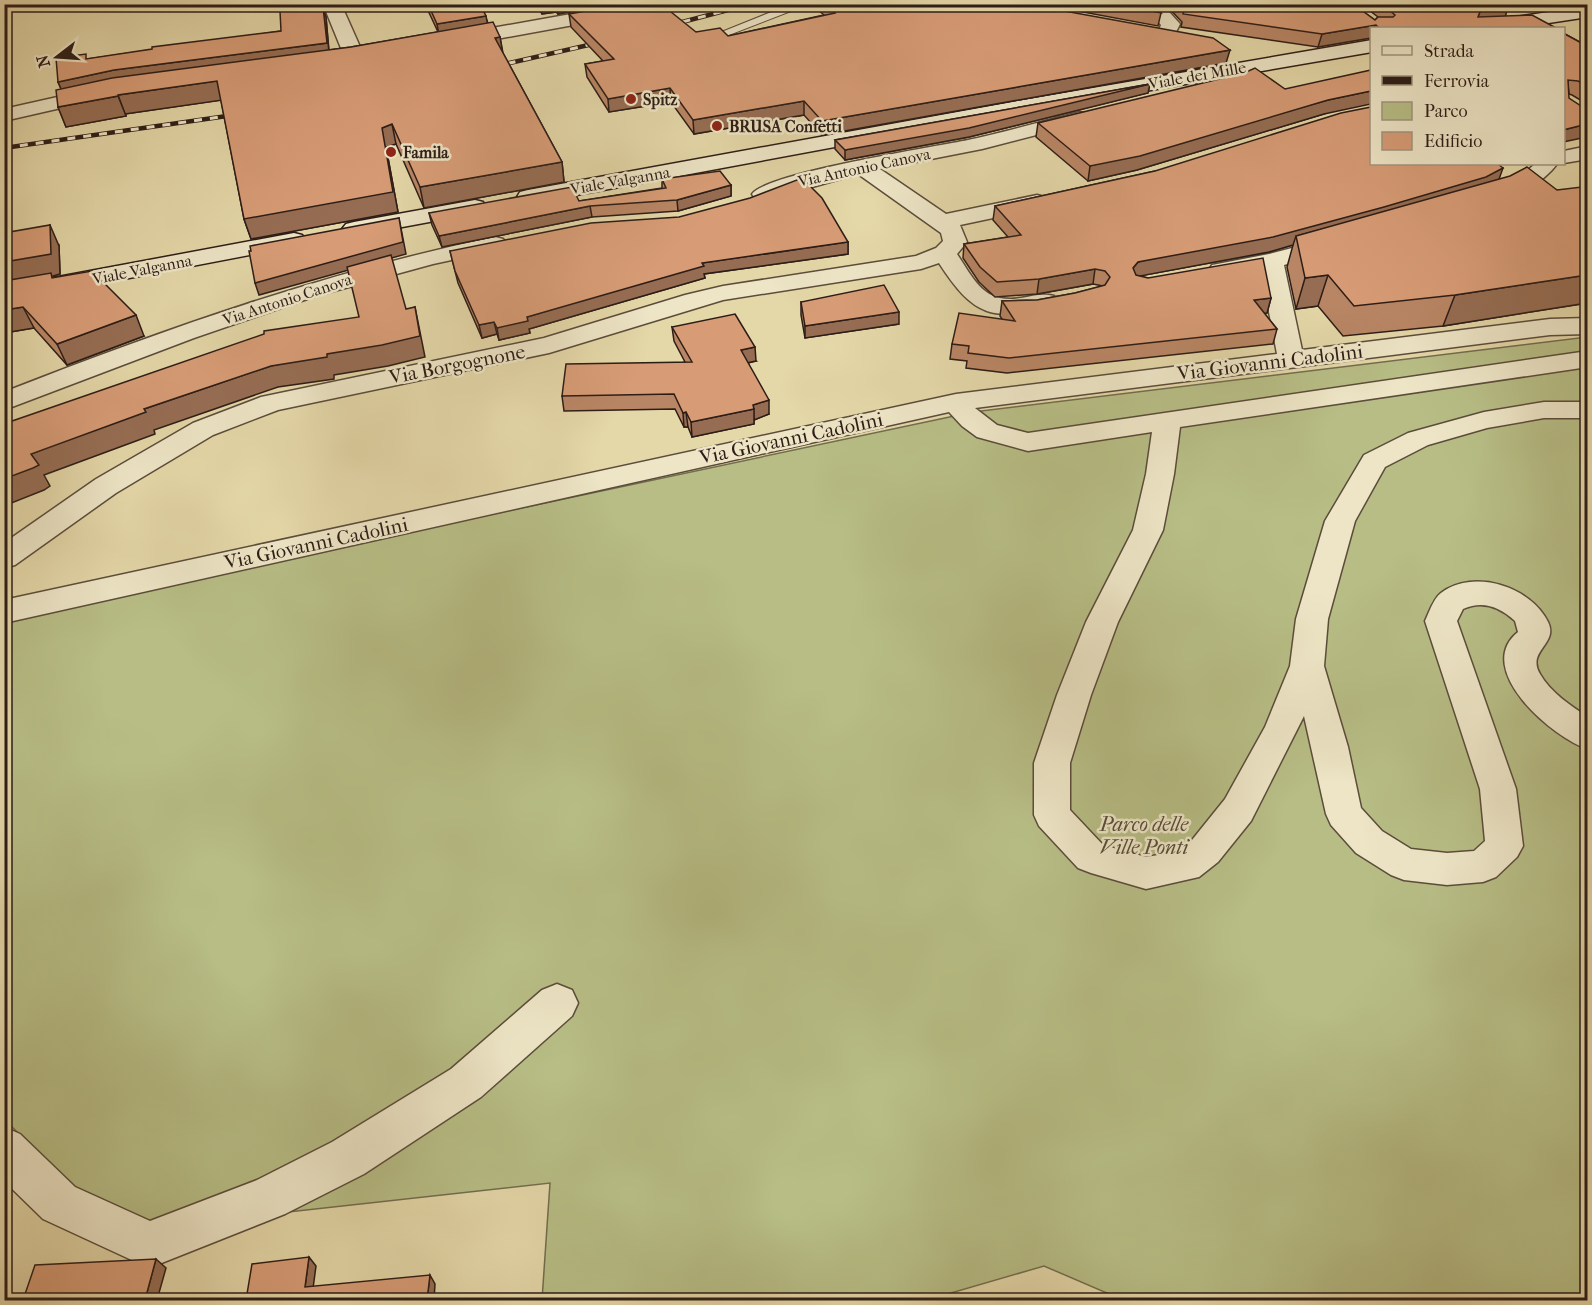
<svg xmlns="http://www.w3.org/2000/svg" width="1592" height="1305" viewBox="0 0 1592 1305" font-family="'IM FELL French Canon',serif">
<rect width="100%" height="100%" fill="#e4d7a8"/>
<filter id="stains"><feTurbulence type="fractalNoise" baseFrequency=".00333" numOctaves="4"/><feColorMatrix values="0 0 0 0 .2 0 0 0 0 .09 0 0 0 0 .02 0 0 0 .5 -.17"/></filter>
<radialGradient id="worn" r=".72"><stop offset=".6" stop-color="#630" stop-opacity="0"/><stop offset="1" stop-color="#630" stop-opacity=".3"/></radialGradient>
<polygon fill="#b7bd85" stroke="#726d4e" stroke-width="1.5" points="1587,337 1587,1300 1123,1300 1044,1266 927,1300 542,1300 550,1183 117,1231 5,1120 4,618 973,412"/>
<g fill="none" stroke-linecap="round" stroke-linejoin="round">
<g stroke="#5b4c3b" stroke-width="2">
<polygon id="lane" points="791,4 809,4 729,35 725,36 719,33"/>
</g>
<g stroke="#5b4c3b" stroke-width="3">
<g id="street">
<polygon points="323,4 341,4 365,58 362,62 348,62 345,58"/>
<polygon points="627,4 670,4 661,9 453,47 446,45 444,41 446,37 453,35"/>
<polygon points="1142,4 1162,4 1180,24 1173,38 1159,38 1157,34 1161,25"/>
<polygon points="102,87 109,89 112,93 109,97 4,121 4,109"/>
<path d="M 1080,112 L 1087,114 L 1090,118 L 1087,122 L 982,149 L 880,169 L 946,214 L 1037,195 L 1045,197 L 1048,202 L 1045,207 L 960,225 L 967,242 L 957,254 C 975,281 984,304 1021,298 C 1033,296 1042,293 1054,296 L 1057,301 L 1054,306 C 992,322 974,317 939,263 L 921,269 L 723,300 L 549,353 L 278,410 L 213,435 L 116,493 L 15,565 L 4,568 L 4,543 L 96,479 L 193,423 L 261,397 L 544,338 L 685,295 L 723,286 L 916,256 L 936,248 L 943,241 L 941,233 L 858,174 L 763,201 L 755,199 L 752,194 C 767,173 934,147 968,140 C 1006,132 1043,121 1080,112 Z"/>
<polygon points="1588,146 1588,159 1564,163 1564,151"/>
<path d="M 1535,164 L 1557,164 C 1546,180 1510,204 1490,199 L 1487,194 L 1490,189 L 1528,170 Z"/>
<path d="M 495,237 L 503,239 L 507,244 L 503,249 L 433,264 L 316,296 L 194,338 L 4,410 L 4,392 C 165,329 326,272 495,237 Z"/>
<path d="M 1334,237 L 1342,239 L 1346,244 L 1342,249 L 1284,265 L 1302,350 L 1550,319 L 1588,318 L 1588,334 L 1550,335 L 975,408 L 997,425 L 1028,433 L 1588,351 L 1588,367 L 1180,427 L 1174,474 L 1163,530 L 1118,622 L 1091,695 L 1070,763 L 1070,810 L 1103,845 L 1146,857 L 1177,852 L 1192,840 L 1225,799 L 1265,727 L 1290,666 L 1296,619 L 1325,521 L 1364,455 L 1408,433 L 1484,412 L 1544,402 L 1588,402 L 1588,418 L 1544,418 L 1487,428 L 1428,445 L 1385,467 L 1355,521 L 1328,619 L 1324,666 L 1348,747 L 1361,808 L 1382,831 L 1411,849 L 1447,853 L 1474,851 L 1485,841 L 1480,789 L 1425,621 C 1429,613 1433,599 1441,593 C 1474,568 1531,587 1548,622 C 1559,644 1526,651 1540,674 C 1550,692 1571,706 1588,717 L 1588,749 C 1553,738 1472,669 1518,632 L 1515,621 C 1500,607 1483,600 1463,609 L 1457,621 L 1516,789 L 1523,846 L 1517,857 L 1496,877 L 1483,882 L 1447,885 L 1404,880 L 1391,875 L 1356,853 L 1331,825 L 1326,814 L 1304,716 L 1251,821 L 1218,862 L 1199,877 L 1146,889 L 1091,873 L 1078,868 L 1039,826 L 1034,815 L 1034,763 L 1057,695 L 1086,622 L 1133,530 L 1146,474 L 1152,432 L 1028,451 L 977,437 L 962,426 L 949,412 L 4,623 L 4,600 L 956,394 L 1277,354 L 1261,270 L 1221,277 L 1212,275 L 1209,270 L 1212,265 L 1269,254 Z"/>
<polygon points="557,984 572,990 578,1003 572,1016 481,1097 364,1174 285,1214 149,1268 43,1219 4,1181 4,1127 20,1134 75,1187 150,1221 257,1180 332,1142 451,1069 542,990"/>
</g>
</g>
<g stroke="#2d1d17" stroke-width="3">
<g id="secondary">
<polygon points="1588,6 1588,17 1515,28 1475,28 1477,24 1484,22"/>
<polygon points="1372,40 1372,52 1023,112 528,204 520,202 517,197 520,192 528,190 1023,100"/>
<polygon points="475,200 483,202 486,207 483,212 354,236 346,234 342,229 346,224 354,222"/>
<polygon points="294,233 302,235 306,240 302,245 4,302 4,287"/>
</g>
</g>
<use href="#lane" fill="#ede5c6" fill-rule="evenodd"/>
<use href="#street" fill="#ede5c6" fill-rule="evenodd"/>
<use href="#secondary" fill="#ede5c6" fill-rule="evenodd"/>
<g stroke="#2d1d17" stroke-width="4.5">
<g id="rail">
<polyline points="667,26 751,4"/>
<polyline points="492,67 606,41"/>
<polyline points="4,148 241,114"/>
</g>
</g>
<use href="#rail" stroke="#ede5c6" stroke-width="3" stroke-dasharray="8" stroke-linecap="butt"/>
</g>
<g fill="#b98665" stroke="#2d1d17" stroke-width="1.5">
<polygon points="425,4 480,4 488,23 500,37 503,53 562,162 564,182 424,208 396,144 386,147 398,212 251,239 244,219 221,100 125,114 126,116 66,127 58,107 61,89 58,82 88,59 281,31 326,17 329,50 351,47 438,32"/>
<polygon points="536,4 611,4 558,14 556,12 542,14"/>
<polygon points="818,4 1026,4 1226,63 822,135 804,115 694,134 671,102 609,112 587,77 585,64 603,61 571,27 569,14 696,32 728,36 824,15 818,10"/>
<polygon points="1040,4 1154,4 1161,13 1158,26"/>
<polygon points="1165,4 1353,4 1375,20 1378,17 1361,4 1509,4 1505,16 1556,28 1371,28 1318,47 1181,27 1182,22"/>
<polygon points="1563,33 1587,46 1587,104 1572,95 1569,94"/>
<polygon points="1150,84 1148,93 969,137 845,160 835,149 835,140"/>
<polygon points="1285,89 1324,114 1137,170 1088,181 1036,137 1038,123"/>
<polygon points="1371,164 1499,164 1498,164 1499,179 1557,190 1587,191 1587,303 1443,326 1343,336 1318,306 1296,309 1287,267 1293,245 1269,252 1139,276 1148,278 1271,298 1267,313 1264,313 1277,329 1273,344 1007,373 966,368 967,361 950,359 952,344 1002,319 1000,316 1002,301 1037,300 1075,293 1103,286 1093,284 1037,294 995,297 979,282 963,258 964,244 1008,237 993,220 995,206 1155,171"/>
<polygon points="662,179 731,185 731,196 678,211 592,217 442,247 432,225 429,213 579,201 662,188"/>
<polygon points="848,242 848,254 704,274 705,278 529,329 530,333 499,340 497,334 482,338 458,283 450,251"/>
<polygon points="59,246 60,274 53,276 53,277 144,336 67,365 34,328 4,333"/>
<polygon points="801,302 899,324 805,338 801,315"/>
<polygon points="672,327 756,361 748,363 769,414 754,420 754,424 692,437 688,427 684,427 675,409 564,411 562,396 685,362 674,341"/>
</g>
<g fill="#966d53" stroke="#2d1d17" stroke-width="1.5">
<polygon points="540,4 555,4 556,12 542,14"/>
<polygon points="557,4 611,4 558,14"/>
<polygon points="1505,4 1509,4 1505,17 1476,22 1481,9"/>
<polygon points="323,7 326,17 329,54 63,93 58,82 114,70 327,43"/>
<polygon points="486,16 488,26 439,35 437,24"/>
<polygon points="1376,25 1374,28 1371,28 1371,38 1318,47 1322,34"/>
<polygon points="500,37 503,56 495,38"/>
<polygon points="1230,50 1226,63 822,135 822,121"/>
<polygon points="217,81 223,100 125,114 118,95"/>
<polygon points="1150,84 1148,93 969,137 845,160 845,150"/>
<polygon points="670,88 671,102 609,112 608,99"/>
<polygon points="1371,91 1371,104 1324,114 1137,170 1088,181 1090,166 1328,100"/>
<polygon points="118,96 126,116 66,127 58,107"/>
<polygon points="804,101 804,115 694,134 693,120"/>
<polygon points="392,124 396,144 386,147 398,212 251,239 244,219 382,128"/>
<polygon points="1587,124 1587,137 1563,142 1563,130"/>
<polygon points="562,162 564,182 424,208 420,187"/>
<polygon points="1503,168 1498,182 1296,236 1293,245 1269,252 1135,277 1133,268 1138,262"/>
<polygon points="731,185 731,196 678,211 677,200"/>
<polygon points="590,206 592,217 442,247 439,236"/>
<polygon points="399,218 406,254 259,295 255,283"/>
<polygon points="50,225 59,246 60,274 53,276 61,294 4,285 4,262"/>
<polygon points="848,242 848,254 704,274 705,278 529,329 530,333 499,340 497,328 527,317 702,263"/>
<polygon points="1095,269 1093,284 1037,294 1039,279"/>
<polygon points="1328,275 1318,306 1296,309 1305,278"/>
<polygon points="1587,275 1587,303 1443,326 1455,295"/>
<polygon points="1271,298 1267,313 1249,315 1254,300"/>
<polygon points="23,307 34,328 4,333 4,310"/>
<polygon points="415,307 425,357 388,366 334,375 334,379 278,387 154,430 155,434 44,475 50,486 44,490 4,506 4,479 31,454 144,409 271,366 327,354"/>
<polygon points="899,312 899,324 805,338 805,326"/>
<polygon points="136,315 144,336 67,365 57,344"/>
<polygon points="494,322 497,334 482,338 479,325"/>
<polygon points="755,347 756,361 742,364 741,350"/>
<polygon points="769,400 769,414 754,420 753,405"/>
<polygon points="754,409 754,424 692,437 691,422"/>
<polygon points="686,412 688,427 684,427 683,413"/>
<polygon points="309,1257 316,1266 312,1296 305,1287"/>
<polygon points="156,1259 166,1268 157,1300 145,1300"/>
<polygon points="430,1275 435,1284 434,1300 427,1300"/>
</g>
<g fill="#d79c76" stroke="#2d1d17" stroke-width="1.5">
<polygon points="428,4 480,4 486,16 437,24"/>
<polygon points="626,4 661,4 696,32 720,28 728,36 835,13 826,4 1026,4 1213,38 1230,50 822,121 804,101 693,120 670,88 608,99 585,64 614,59 569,14"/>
<polygon points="1114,4 1154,4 1161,13"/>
<polygon points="1179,4 1353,4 1375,20 1378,17 1393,17 1395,15 1382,4 1505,4 1481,9 1478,17 1532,15 1556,28 1378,28 1378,27 1376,25 1322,34 1183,14 1184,10"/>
<polygon points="323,7 327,43 114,70 58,82 56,58 86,54 86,59 152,49 152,47 281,31 280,11"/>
<polygon points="493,22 500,37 495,38 562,162 420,187 392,124 382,128 393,192 244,219 217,81 118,95 118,96 58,107 56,90 112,78 351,47"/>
<polygon points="1563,33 1587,46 1587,87 1578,81 1568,80 1569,98 1587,110 1587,124 1563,130"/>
<polygon points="1255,68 1285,89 1371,70 1371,91 1328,100 1140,156 1090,166 1038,123 1244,73"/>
<polygon points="1150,84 969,128 845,150 835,140"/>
<polygon points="1371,107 1371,164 1498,164 1503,168 1486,177 1384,207 1273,237 1138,262 1133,268 1136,275 1148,278 1263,258 1271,298 1254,300 1277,329 1009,358 968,353 969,346 952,344 959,313 1015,321 1002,301 1037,300 1075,293 1105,285 1110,277 1105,271 1095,269 1039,279 997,282 980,267 964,244 1021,235 995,206 1155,171 1341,113"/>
<polygon points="1527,167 1557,190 1582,187 1587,191 1587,275 1455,295 1354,306 1328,275 1305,278 1296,236 1510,176"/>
<polygon points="720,171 731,185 677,200 590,206 439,236 429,213 572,187 579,201 666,188 662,179"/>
<polygon points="802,178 822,198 848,242 702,263 704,266 527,317 528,321 497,328 494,322 479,325 455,271 450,251 591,223 679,217 750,198"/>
<polygon points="399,218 403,242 255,283 249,251 251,251 250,246"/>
<polygon points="50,225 51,254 4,262 4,233"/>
<polygon points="391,255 406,309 415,307 420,336 382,345 327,354 327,357 271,366 144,409 146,412 31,454 39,465 33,468 4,479 4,420 10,418 12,421 264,334 264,331 359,317 347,267"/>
<polygon points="92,271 136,315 57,344 23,307 4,310 4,281 51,273 52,278"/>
<polygon points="884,285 899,312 805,326 801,302"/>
<polygon points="735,314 755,347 741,350 769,400 753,405 754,409 691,422 686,412 683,413 674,394 562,396 566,364 692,362 672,327"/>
<polygon points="309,1257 305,1287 430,1275 427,1300 246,1300 252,1264"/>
<polygon points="156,1259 145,1300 23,1300 35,1265"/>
</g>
<g fill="#8f2418" stroke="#ede5c6" stroke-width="2">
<circle cx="631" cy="99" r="6"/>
<circle cx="717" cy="126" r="6"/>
<circle cx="391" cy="152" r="6"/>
</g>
<g text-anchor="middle" stroke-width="5" stroke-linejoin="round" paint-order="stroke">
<g font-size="16" fill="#2d1d17" stroke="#ede5c6">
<text transform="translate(1197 75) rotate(-10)" y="6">Viale dei Mille</text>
<text transform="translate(864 167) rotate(-12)" y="6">Via Antonio Canova</text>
<text transform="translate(620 180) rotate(-10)" y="6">Viale Valganna</text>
<text transform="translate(142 269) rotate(-11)" y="6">Viale Valganna</text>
<text transform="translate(287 299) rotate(-18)" y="6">Via Antonio Canova</text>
</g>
<g font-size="16" font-weight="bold" fill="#2d1d17" stroke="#ede5c6" text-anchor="start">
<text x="643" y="105">Spitz</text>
<text x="729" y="132">BRUSA Confetti</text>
<text x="403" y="158">Famila</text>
</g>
<g font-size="20" fill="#2d1d17" stroke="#ede5c6">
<text transform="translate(1270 362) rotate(-7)" y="7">Via Giovanni Cadolini</text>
<text transform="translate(457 364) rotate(-11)" y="7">Via Borgognone</text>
<text transform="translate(791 438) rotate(-12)" y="7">Via Giovanni Cadolini</text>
<text transform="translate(316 543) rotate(-12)" y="7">Via Giovanni Cadolini</text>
</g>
<g font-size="20" font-style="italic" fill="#564d38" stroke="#ede5c6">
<text x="1144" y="831">Parco delle<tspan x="1144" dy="23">Ville Ponti</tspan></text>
</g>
</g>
<rect width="1592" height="1305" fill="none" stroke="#e4d7a8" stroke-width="24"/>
<rect x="6" y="6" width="1580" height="1293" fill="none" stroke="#2d1d17" stroke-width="3"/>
<rect x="12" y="12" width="1568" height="1281" fill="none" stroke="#2d1d17" stroke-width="1.5"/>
<rect x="1370" y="27" width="195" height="138" fill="#ede5c6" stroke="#a09580" stroke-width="1.5"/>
<rect x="1382" y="46" width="30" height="9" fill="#ede5c6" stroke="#a09580" stroke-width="1.5"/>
<text x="1424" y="57" font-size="18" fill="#2d1d17">Strada</text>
<rect x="1382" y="76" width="30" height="9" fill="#2d1d17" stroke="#a09580" stroke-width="1.5"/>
<text x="1424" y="87" font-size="18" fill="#2d1d17">Ferrovia</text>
<rect x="1382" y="102" width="30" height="18" fill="#b7bd85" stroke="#a09580" stroke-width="1.5"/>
<text x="1424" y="117" font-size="18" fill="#2d1d17">Parco</text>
<rect x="1382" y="132" width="30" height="18" fill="#d79c76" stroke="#a09580" stroke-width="1.5"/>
<text x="1424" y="147" font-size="18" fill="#2d1d17">Edificio</text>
<g transform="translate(57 57) rotate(253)" stroke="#ede5c6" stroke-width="4.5" paint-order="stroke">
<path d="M0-4.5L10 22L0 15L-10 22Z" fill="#2d1d17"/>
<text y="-9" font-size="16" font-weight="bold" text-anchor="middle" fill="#2d1d17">N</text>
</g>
<rect width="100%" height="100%" filter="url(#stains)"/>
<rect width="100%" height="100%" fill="url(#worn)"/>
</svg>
